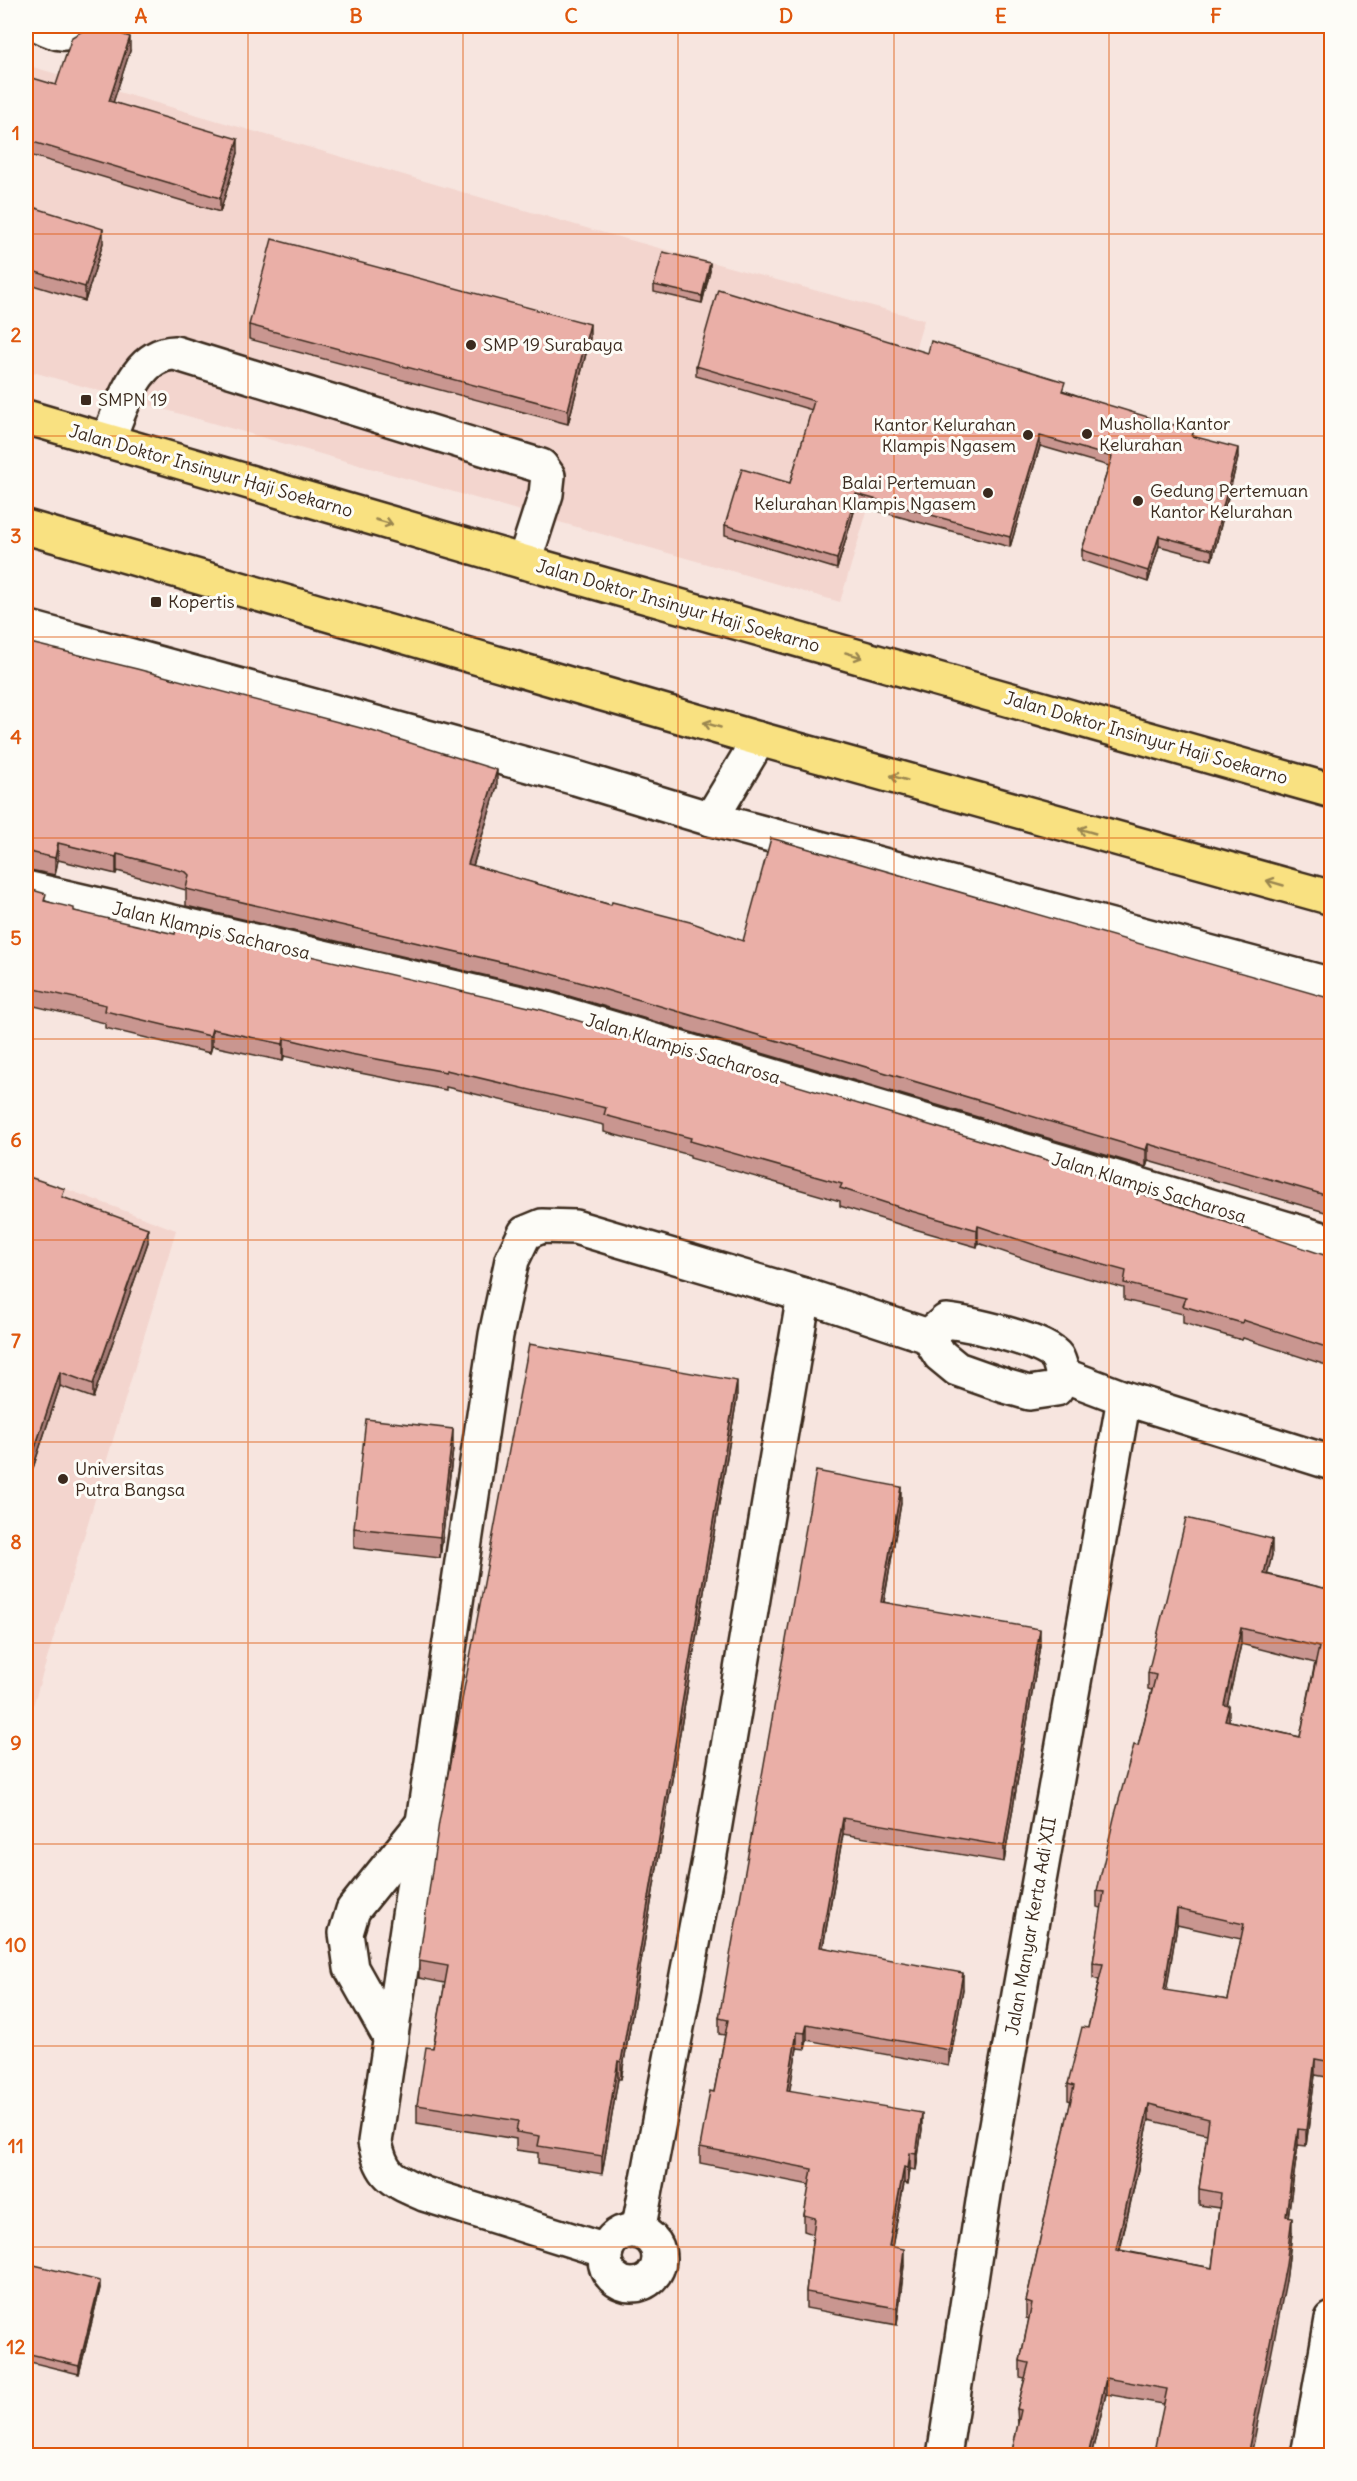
<svg xmlns="http://www.w3.org/2000/svg" width="1357" height="2481" viewBox="0 0 1357 2481" font-family="Delius,sans-serif">
<rect width="100%" height="100%" fill="#f7e5df"/>
<filter id="ink" filterUnits="userSpaceOnUse"><feTurbulence type="fractalNoise" baseFrequency=".0167" numOctaves="2"/><feDisplacementMap in="SourceGraphic" scale="12" xChannelSelector="R" yChannelSelector="G"/><feConvolveMatrix kernelMatrix="1 2 1 2 8 2 1 2 1" color-interpolation-filters="sRGB"/></filter>
<g filter="url(#ink)">
<g fill="#f3d5ce">
<polygon points="26,65 593,230 924,320 840,602 26,370"/>
<polygon points="26,1174 176,1230 26,1729"/>
</g>
<g fill="none" stroke-linecap="round" stroke-linejoin="round">
<g stroke="#3b2a1e" stroke-width="38">
<g id="minor">
<path d="M 41,26 C 57,34 66,37 80,26"/>
<path d="M 107,441 C 122,409 134,354 175,353 L 541,466 L 548,476 L 546,494 L 524,562"/>
<polyline points="26,627 576,778 711,819 759,739"/>
<polyline points="711,819 1332,985"/>
<polyline points="26,888 547,1009 1332,1242"/>
<polyline points="1063,1375 1124,1398 1332,1463"/>
<polyline points="391,2039 351,1968 346,1933 353,1910 423,1823"/>
<circle cx="632" cy="2258" r="27"/>
<polyline points="638,2231 709,1860 804,1295"/>
<path d="M 606,2251 L 424,2194 C 393,2180 382,2177 375,2142 L 496,1335 L 512,1260 L 525,1233 L 542,1226 L 575,1227 L 804,1295 L 928,1336 L 940,1355 L 957,1369 L 1005,1386 L 1029,1393 L 1056,1389 L 1063,1375 C 1061,1369 1060,1362 1057,1357 C 1046,1340 966,1323 946,1321 L 928,1336"/>
<polyline points="944,2456 986,2182 1124,1398"/>
<polyline points="1308,2456 1332,2319"/>
</g>
</g>
<g stroke="#3b2a1e" stroke-width="38">
<g id="major">
<polyline points="26,417 524,562 1332,791"/>
<polyline points="26,527 759,739 1332,898"/>
</g>
</g>
<use href="#minor" stroke="#fdfcf7" stroke-width="33"/>
<use href="#major" stroke="#f9e181" stroke-width="33"/>
</g>
<g fill="#c99690" stroke="#3b2a1e" stroke-width="1.5" fill-rule="evenodd">
<polygon points="130,51 113,102 238,153 220,212 26,154 26,79 56,85"/>
<polygon points="26,205 103,243 85,301 26,283"/>
<polygon points="710,271 702,303 654,292 654,285"/>
<polygon points="249,325 590,338 568,424 249,339"/>
<polygon points="928,353 1065,391 1194,436 1238,458 1212,560 1159,546 1148,582 1082,560 1082,550 1109,466 1040,446 1010,547 856,505 837,569 725,535 725,525 790,483 812,410 696,376 696,366"/>
<polygon points="26,642 497,787 473,866 611,905 743,941 1332,999 1332,1214 1148,1161 1146,1167 552,991 186,906 186,890 117,871 116,874 58,860 55,875 30,870 26,870"/>
<polygon points="26,888 46,901 74,911 1135,1192 1332,1267 1332,1367 1243,1338 1242,1340 1183,1323 1183,1314 1124,1300 1124,1288 1053,1269 978,1243 977,1247 911,1228 840,1206 840,1201 690,1158 690,1155 604,1132 604,1125 446,1087 446,1090 350,1071 284,1056 283,1061 212,1046 210,1053 105,1028 105,1023 26,1004"/>
<polygon points="26,1176 65,1198 148,1242 93,1398 60,1386 26,1489"/>
<polygon points="737,1398 621,2079 618,2079 602,2174 538,2163 538,2153 516,2150 516,2139 417,2123 417,2105 433,2048 445,1983 419,1978 419,1961"/>
<polygon points="453,1449 440,1558 354,1548 354,1528"/>
<polygon points="901,1503 884,1602 1040,1645 1004,1862 843,1834 823,1947 963,1989 949,2066 807,2040 805,2049 797,2048 789,2091 922,2129 916,2170 910,2169 908,2184 904,2183 892,2247 904,2265 897,2325 806,2308 806,2292 813,2234 804,2231 804,2215 810,2185 700,2163 700,2147 714,2092 725,2035 719,2034 719,2018"/>
<path d="M 1272,1555 L 1267,1574 L 1332,1590 L 1332,2044 L 1326,2077 L 1315,2075 L 1306,2146 L 1298,2145 L 1288,2217 L 1292,2233 L 1286,2281 L 1163,2404 L 1106,2394 L 1091,2456 L 1011,2456 L 1018,2425 L 1017,2409 L 1025,2378 L 1020,2377 L 1020,2361 L 1029,2319 L 1026,2318 L 1026,2302 L 1071,2101 L 1068,2100 L 1068,2084 L 1088,2028 L 1099,1980 L 1093,1978 L 1093,1963 L 1102,1908 L 1097,1907 L 1097,1891 L 1138,1746 L 1152,1690 L 1148,1689 L 1148,1673 ZM 1241,1644 L 1315,1663 L 1300,1737 L 1229,1721 L 1227,1706 ZM 1177,1925 L 1241,1939 L 1228,2000 L 1166,1991 ZM 1149,2120 L 1207,2134 L 1199,2189 L 1199,2205 L 1219,2208 L 1212,2268 L 1120,2250 Z"/>
<polygon points="26,2263 100,2288 79,2374 26,2361"/>
</g>
<g fill="#a47a75" stroke="#3b2a1e" stroke-width="1.5">
<polygon points="130,37 130,51 109,115 109,101"/>
<polygon points="238,139 238,153 220,212 220,198"/>
<polygon points="103,229 103,243 85,301 85,287"/>
<polygon points="710,263 710,271 702,303 702,296"/>
<polygon points="590,324 590,338 568,424 568,410"/>
<polygon points="1040,436 1040,446 1010,547 1010,537"/>
<polygon points="1238,448 1238,458 1212,560 1212,550"/>
<polygon points="856,494 856,505 837,569 837,559"/>
<polygon points="1159,536 1159,546 1148,582 1148,571"/>
<polygon points="497,770 497,787 468,882 468,864"/>
<polygon points="58,843 58,860 55,875 55,858"/>
<polygon points="117,854 117,871 116,874 116,857"/>
<polygon points="212,1029 212,1046 210,1053 210,1036"/>
<polygon points="284,1038 284,1056 283,1061 283,1044"/>
<polygon points="1148,1144 1148,1161 1146,1167 1146,1150"/>
<polygon points="978,1226 978,1243 977,1247 977,1230"/>
<polygon points="148,1228 148,1242 93,1398 93,1384"/>
<polygon points="60,1372 60,1386 26,1489 26,1475"/>
<polygon points="737,1381 737,1398 621,2079 621,2062"/>
<polygon points="453,1429 453,1449 440,1558 440,1537"/>
<polygon points="901,1487 901,1503 881,1618 881,1602"/>
<polygon points="1272,1539 1272,1555 1264,1589 1264,1574"/>
<polygon points="1241,1628 1241,1644 1224,1721 1224,1705"/>
<polygon points="1040,1629 1040,1645 1004,1862 1004,1846"/>
<polygon points="1229,1706 1229,1722 1225,1720"/>
<polygon points="843,1818 843,1834 820,1963 820,1947"/>
<polygon points="1177,1909 1177,1925 1164,2006 1164,1990"/>
<polygon points="963,1973 963,1989 949,2066 949,2050"/>
<polygon points="1332,2001 1332,2017 1329,2015"/>
<polygon points="807,2024 807,2040 805,2049 805,2033"/>
<polygon points="1332,2028 1332,2044 1326,2077 1326,2061"/>
<polygon points="797,2032 797,2048 787,2106 787,2090"/>
<polygon points="1315,2059 1315,2075 1306,2146 1306,2130"/>
<polygon points="618,2061 618,2079 602,2174 602,2156"/>
<polygon points="1149,2104 1149,2120 1116,2266 1116,2250"/>
<polygon points="922,2113 922,2129 916,2170 916,2154"/>
<polygon points="1298,2129 1298,2145 1286,2232 1286,2216"/>
<polygon points="910,2153 910,2169 908,2184 908,2168"/>
<polygon points="904,2167 904,2183 889,2262 889,2246"/>
<polygon points="1292,2217 1292,2233 1286,2281 1251,2456 1247,2456"/>
<polygon points="904,2249 904,2265 897,2325 897,2308"/>
<polygon points="100,2281 100,2288 79,2374 79,2366"/>
<polygon points="1106,2378 1106,2394 1091,2456 1088,2456"/>
</g>
<g fill="#eaafa7" stroke="#3b2a1e" stroke-width="1.5" fill-rule="evenodd">
<polygon points="91,26 97,26 130,37 109,101 238,139 220,198 26,140 26,76 56,85 72,37"/>
<polygon points="26,205 103,229 85,287 26,269"/>
<polygon points="272,239 590,324 568,410 249,325"/>
<polygon points="663,252 710,263 702,296 654,285"/>
<polygon points="718,289 928,353 931,341 1065,382 1062,391 1194,431 1192,436 1238,448 1212,550 1159,536 1148,571 1082,550 1112,457 1040,436 1010,537 856,494 837,559 725,525 742,469 790,483 814,401 696,366"/>
<polygon points="26,642 137,669 372,731 497,770 468,864 611,905 612,902 690,922 743,941 771,838 1332,999 1332,1197 1148,1144 1146,1150 552,974 186,889 189,875 186,872 117,854 116,857 58,843 55,858 30,852 26,853"/>
<polygon points="26,888 46,894 44,901 74,908 74,911 175,934 177,925 542,1010 1135,1186 1133,1191 1330,1257 1327,1266 1332,1267 1332,1349 1243,1320 1242,1323 1183,1306 1186,1298 1124,1283 1126,1271 1053,1251 978,1226 977,1230 911,1211 840,1188 842,1184 690,1141 691,1138 604,1115 606,1108 446,1070 446,1072 350,1054 284,1038 283,1044 212,1029 210,1036 105,1011 106,1005 26,987"/>
<polygon points="26,1176 65,1189 62,1197 148,1228 93,1384 60,1372 26,1475"/>
<polygon points="529,1344 737,1381 621,2062 618,2061 602,2156 538,2146 540,2136 516,2132 518,2121 417,2105 426,2047 433,2048 448,1966 419,1961 439,1822"/>
<polygon points="366,1419 453,1429 440,1537 354,1528"/>
<polygon points="816,1471 901,1487 881,1602 1040,1629 1004,1846 843,1818 820,1947 963,1973 949,2050 807,2024 805,2033 797,2032 787,2090 922,2113 916,2154 910,2153 908,2168 904,2167 889,2246 904,2249 897,2308 806,2292 815,2218 804,2215 812,2169 700,2147 710,2091 714,2092 728,2020 719,2018"/>
<path d="M 1186,1518 L 1272,1539 L 1264,1574 L 1332,1590 L 1332,2001 L 1329,2015 L 1332,2016 L 1332,2028 L 1326,2061 L 1315,2059 L 1306,2130 L 1298,2129 L 1286,2216 L 1292,2217 L 1286,2265 L 1247,2456 L 1153,2456 L 1167,2389 L 1106,2378 L 1088,2456 L 1011,2456 L 1021,2410 L 1017,2409 L 1029,2363 L 1020,2361 L 1032,2304 L 1026,2302 L 1074,2086 L 1068,2084 L 1082,2027 L 1088,2028 L 1103,1964 L 1093,1963 L 1104,1892 L 1097,1891 L 1114,1818 L 1134,1745 L 1138,1746 L 1156,1675 L 1148,1673 ZM 1241,1628 L 1319,1647 L 1300,1737 L 1225,1720 L 1229,1706 L 1224,1705 ZM 1177,1909 L 1244,1924 L 1228,2000 L 1164,1990 ZM 1149,2104 L 1209,2119 L 1199,2189 L 1221,2193 L 1212,2268 L 1116,2250 Z"/>
<polygon points="26,2263 100,2281 79,2366 26,2353"/>
<polygon points="595,2450 615,2456 594,2456"/>
</g>
<defs><path id="oneway-shaft" d="M-6 0H5M1.5-3L5.5 0L1.5 3" fill="none" stroke-width="1.6" stroke-linecap="round" stroke-linejoin="round" transform="scale(1.5)"/></defs>
<g stroke="#9a8650">
<use href="#oneway-shaft" transform="translate(384 522) rotate(16)"/>
<use href="#oneway-shaft" transform="translate(854 655) rotate(16)"/>
<use href="#oneway-shaft" transform="translate(712 725) rotate(-164)"/>
<use href="#oneway-shaft" transform="translate(899 778) rotate(-164)"/>
<use href="#oneway-shaft" transform="translate(1087 831) rotate(-164)"/>
<use href="#oneway-shaft" transform="translate(1275 883) rotate(-164)"/>
</g>
</g>
<path fill="none" stroke="#df570d" stroke-width="1.5" stroke-opacity="0.55" d="M 248,26 L 248,2456M 463,26 L 463,2456M 678,26 L 678,2456M 894,26 L 894,2456M 1109,26 L 1109,2456M 26,234 L 1332,234M 26,436 L 1332,436M 26,637 L 1332,637M 26,838 L 1332,838M 26,1039 L 1332,1039M 26,1240 L 1332,1240M 26,1442 L 1332,1442M 26,1643 L 1332,1643M 26,1844 L 1332,1844M 26,2046 L 1332,2046M 26,2247 L 1332,2247"/>
<g fill="#3b2a1e" stroke="#fdfcf7" stroke-width="2">
<circle cx="471" cy="345" r="6"/>
<rect x="80" y="394" width="12" height="12" rx="3"/>
<circle cx="1087" cy="434" r="6"/>
<circle cx="1028" cy="435" r="6"/>
<circle cx="988" cy="493" r="6"/>
<circle cx="1138" cy="501" r="6"/>
<rect x="150" y="596" width="12" height="12" rx="3"/>
<circle cx="63" cy="1479" r="6"/>
</g>
<g text-anchor="middle" stroke-width="6" stroke-linejoin="round" paint-order="stroke">
<g font-size="18" fill="#3b2a1e" stroke="#fdfcf7" text-anchor="start">
<text x="483" y="351">SMP 19 Surabaya</text>
<text x="98" y="406">SMPN 19</text>
<text x="1099" y="430">Musholla Kantor<tspan x="1099" dy="21">Kelurahan</tspan></text>
<text x="1016" y="431" text-anchor="end">Kantor Kelurahan<tspan x="1016" dy="21">Klampis Ngasem</tspan></text>
<text x="976" y="489" text-anchor="end">Balai Pertemuan<tspan x="976" dy="21">Kelurahan Klampis Ngasem</tspan></text>
<text x="1150" y="497">Gedung Pertemuan<tspan x="1150" dy="21">Kantor Kelurahan</tspan></text>
<text x="168" y="608">Kopertis</text>
<text x="75" y="1475">Universitas<tspan x="75" dy="21">Putra Bangsa</tspan></text>
</g>
<g font-size="18" fill="#3b2a1e" stroke="#fdfcf7">
<text transform="translate(211 471) rotate(16)" y="6">Jalan Doktor Insinyur Haji Soekarno</text>
<text transform="translate(678 606) rotate(16)" y="6">Jalan Doktor Insinyur Haji Soekarno</text>
<text transform="translate(1146 738) rotate(16)" y="6">Jalan Doktor Insinyur Haji Soekarno</text>
<text transform="translate(211 931) rotate(13)" y="6">Jalan Klampis Sacharosa</text>
<text transform="translate(683 1049) rotate(17)" y="6">Jalan Klampis Sacharosa</text>
<text transform="translate(1149 1188) rotate(17)" y="6">Jalan Klampis Sacharosa</text>
<text transform="translate(1031 1926) rotate(-80)" y="6">Jalan Manyar Kerta Adi XII</text>
</g>
</g>
<rect width="1357" height="2481" fill="none" stroke="#fdfcf7" stroke-width="66"/>
<rect x="33" y="33" width="1291" height="2415" fill="none" stroke="#df570d" stroke-width="2"/>
<g font-size="20" text-anchor="middle" font-weight="bold" fill="#df570d">
<text x="141" y="23">A</text>
<text x="356" y="23">B</text>
<text x="571" y="23">C</text>
<text x="786" y="23">D</text>
<text x="1001" y="23">E</text>
<text x="1216" y="23">F</text>
<text x="16" y="140">1</text>
<text x="16" y="342">2</text>
<text x="16" y="543">3</text>
<text x="16" y="744">4</text>
<text x="16" y="945">5</text>
<text x="16" y="1147">6</text>
<text x="16" y="1348">7</text>
<text x="16" y="1549">8</text>
<text x="16" y="1750">9</text>
<text x="16" y="1952">10</text>
<text x="16" y="2153">11</text>
<text x="16" y="2354">12</text>
</g>
</svg>
